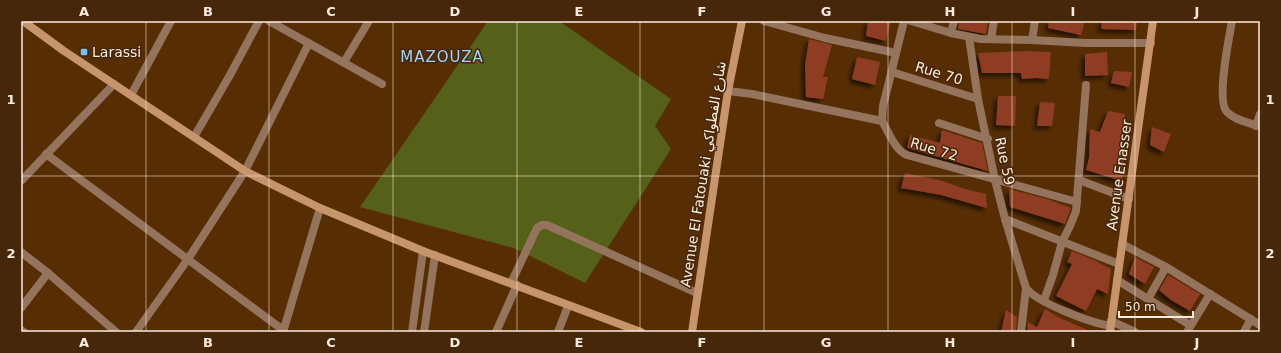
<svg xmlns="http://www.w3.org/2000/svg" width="1281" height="353" viewBox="0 0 1281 353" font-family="'DejaVu Sans',Vazirmatn,sans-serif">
<defs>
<filter id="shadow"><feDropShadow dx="-3.5" dy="3.5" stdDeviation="2" flood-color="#0009"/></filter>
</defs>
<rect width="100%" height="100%" fill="#572e04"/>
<polygon fill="#556118" points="488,21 559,21 671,99 655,126 671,149 585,283 514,248 360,207"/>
<g fill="#8e3d21" filter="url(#shadow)">
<polygon points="868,21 891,21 886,41 866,36"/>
<polygon points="959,21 988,21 986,34 958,29"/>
<polygon points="1049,21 1085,21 1081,35 1048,28"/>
<polygon points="1102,21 1137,21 1136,30 1101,29"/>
<polygon points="809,39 832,45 823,77 828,77 823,99 806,97 805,65"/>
<polygon points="1027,51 1051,52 1049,79 1035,78 1022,79 1021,73 982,73 978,53"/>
<polygon points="1107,52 1108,75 1085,76 1085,54"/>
<polygon points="857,57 880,62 875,85 852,79"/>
<polygon points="1114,71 1132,72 1129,87 1111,83"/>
<polygon points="998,96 1016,96 1015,126 996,125"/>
<polygon points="1040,102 1055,103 1052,126 1037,126"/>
<polygon points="1108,111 1125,114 1121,138 1126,140 1122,181 1086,170 1089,158 1090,129 1100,132"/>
<polygon points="1152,127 1171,134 1164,152 1150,145"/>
<polygon points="942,130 982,143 988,171 907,148 910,135 940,143"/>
<polygon points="905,173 943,181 965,189 986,194 987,208 941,195 901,188"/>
<polygon points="1009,189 1047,199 1071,208 1065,224 1010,207"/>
<polygon points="1072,251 1094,260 1111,269 1108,294 1097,289 1086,311 1056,296 1072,264 1067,262"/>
<polygon points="1135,257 1154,267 1145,284 1129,274"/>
<polygon points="1168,275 1200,294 1190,311 1171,300 1159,290"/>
<polygon points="1045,309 1058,317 1092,332 1027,332 1028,322 1037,327"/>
<polygon points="1006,310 1017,317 1016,332 1001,332"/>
</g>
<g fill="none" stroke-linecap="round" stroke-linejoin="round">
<g stroke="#94745c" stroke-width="8">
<polyline points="269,21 382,84"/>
<polyline points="764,21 825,38 896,53"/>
<polyline points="911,21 951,33 981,39 1032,40 1085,43 1151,43"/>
<path d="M 1232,21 C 1229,38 1216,101 1227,112 C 1236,121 1249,122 1260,127"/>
<polyline points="951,33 954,21"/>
<path d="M 969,37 L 978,99 L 995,180 L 1005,219 L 1026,288 C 1037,303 1092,323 1111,326"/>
<polyline points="991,39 994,21"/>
<polyline points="1032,40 1035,21"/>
<polyline points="344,62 369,21"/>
<polyline points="892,72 978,99"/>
<polyline points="728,91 752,94 882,121"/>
<polyline points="131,95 171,21"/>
<path d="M 882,121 C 889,133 895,150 907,155 L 1077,202"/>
<polyline points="882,121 883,106 904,21"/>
<polyline points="939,123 988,139"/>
<polyline points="1256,126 1260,114"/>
<polyline points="194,137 230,75 259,21"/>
<polyline points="46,154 283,330"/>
<polyline points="1079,180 1129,199"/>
<polyline points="21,181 114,84"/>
<polyline points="1005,219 1119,264"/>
<polyline points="1122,244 1166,267 1260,325"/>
<polyline points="21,252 48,273 116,332"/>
<polyline points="1117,280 1190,325"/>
<polyline points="511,283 537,228 542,225 547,225 697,293"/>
<polyline points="1148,299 1166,267"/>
<polyline points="1044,300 1053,275 1062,242 1070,226 1076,211 1086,85"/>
<polyline points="21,308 48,273"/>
<polyline points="1111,321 1135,332"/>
<polyline points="21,330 24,332"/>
<polyline points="136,332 188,259 245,171 309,43"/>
<polyline points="283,332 320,208"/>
<polyline points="412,332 423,251"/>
<polyline points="424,332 435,255"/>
<polyline points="496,332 517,285"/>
<polyline points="558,332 568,306"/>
<polyline points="1021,332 1026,288"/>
<polyline points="1187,332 1210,294"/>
<polyline points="1244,332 1251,319"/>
</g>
<g stroke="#c6946d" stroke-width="8">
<polyline points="23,21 64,51 245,171 320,208 423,251 641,332"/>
<polyline points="692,332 728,91 742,21"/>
<polyline points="1110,332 1153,21"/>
</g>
</g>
<path fill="none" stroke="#fcece0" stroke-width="1" stroke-opacity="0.55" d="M 146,21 L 146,332M 269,21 L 269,332M 393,21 L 393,332M 517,21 L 517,332M 640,21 L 640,332M 764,21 L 764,332M 888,21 L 888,332M 1012,21 L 1012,332M 1135,21 L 1135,332M 21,176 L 1260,176"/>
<rect fill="#72c1f5" stroke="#472709" stroke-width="1.5" x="80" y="48" width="8" height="8" rx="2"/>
<g text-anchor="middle" stroke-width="3" stroke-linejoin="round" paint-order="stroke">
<g font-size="14" fill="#fcece0" stroke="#472709" text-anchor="start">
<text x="92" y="57">Larassi</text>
</g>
<g font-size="14" fill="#fcece0" stroke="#472709">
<text transform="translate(939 73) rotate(17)" y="5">Rue 70</text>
<text transform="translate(934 149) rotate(17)" y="5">Rue 72</text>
<text transform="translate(1005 161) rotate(78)" y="5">Rue 59</text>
<text transform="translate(703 174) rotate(-81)" y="5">Avenue El Fatouaki شارع الفطواكي</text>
<text transform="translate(1119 175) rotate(-82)" y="5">Avenue Enasser</text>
</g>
<g font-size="15" letter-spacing="1" fill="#9dd6fd" stroke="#472709">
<text x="442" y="62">MAZOUZA</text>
</g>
</g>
<rect width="1281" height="353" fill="none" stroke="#472709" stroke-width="44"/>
<path d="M1119 311v6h74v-6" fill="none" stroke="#fcece0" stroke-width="2"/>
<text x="1125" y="311" font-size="12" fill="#fcece0" stroke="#472709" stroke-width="3" paint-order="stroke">50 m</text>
<rect x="22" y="22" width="1237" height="309" fill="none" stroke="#fcece0" stroke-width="1.5"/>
<g font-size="13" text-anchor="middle" font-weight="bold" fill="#fcece0">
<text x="84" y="16">A</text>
<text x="208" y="16">B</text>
<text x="331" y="16">C</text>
<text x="455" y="16">D</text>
<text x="579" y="16">E</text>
<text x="702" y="16">F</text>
<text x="826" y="16">G</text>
<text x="950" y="16">H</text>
<text x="1073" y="16">I</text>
<text x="1197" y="16">J</text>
<text x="11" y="104">1</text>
<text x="1270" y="104">1</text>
<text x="11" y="258">2</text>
<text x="1270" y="258">2</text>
<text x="84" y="347">A</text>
<text x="208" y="347">B</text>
<text x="331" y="347">C</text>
<text x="455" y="347">D</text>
<text x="579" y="347">E</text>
<text x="702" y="347">F</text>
<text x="826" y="347">G</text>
<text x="950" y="347">H</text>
<text x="1073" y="347">I</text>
<text x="1197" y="347">J</text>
</g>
</svg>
